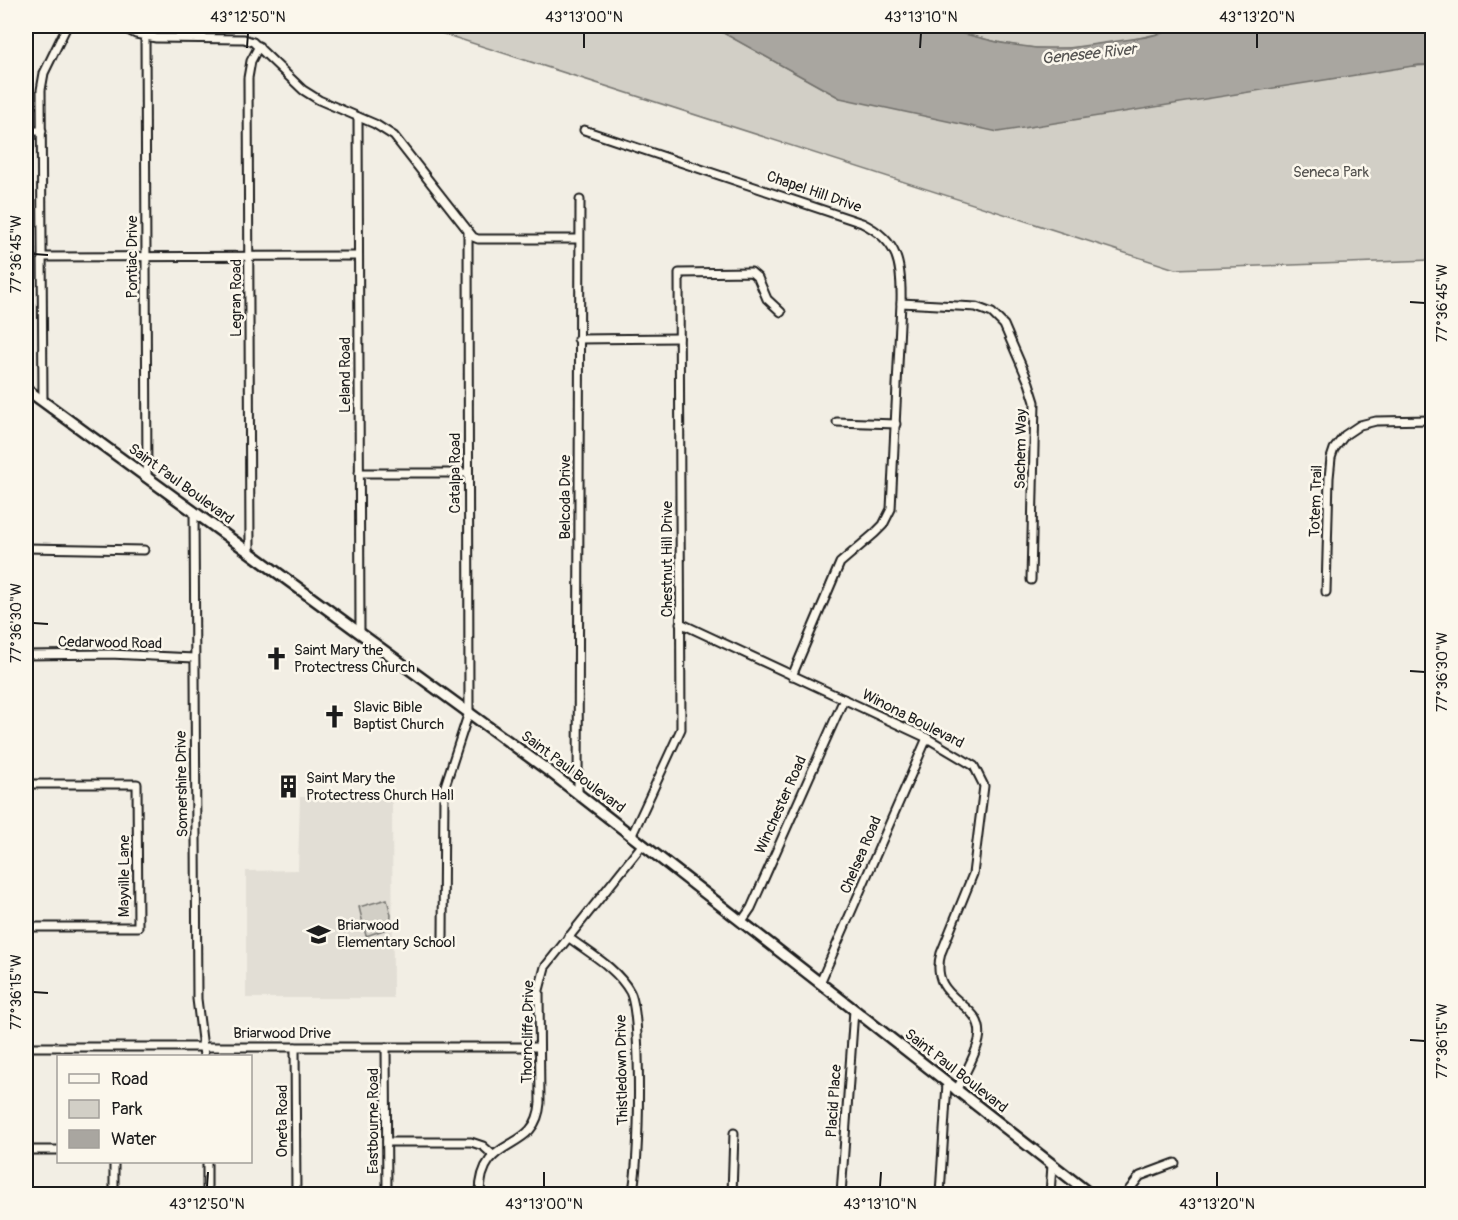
<svg xmlns="http://www.w3.org/2000/svg" width="1458" height="1220" font-family="Pangolin,sans-serif">
	<style>
		.built { fill: #e2ded5 }
		.green { fill: #d2cfc6; stroke: #777671; stroke-width: 1.5 }
		.water { fill: #a9a6a0; stroke: #716f6b; stroke-width: 1.5 }
		.lines { fill: none; stroke-linecap: round; stroke-linejoin: round }
		.minor-casing { stroke: #1c1c1c; stroke-width: 11 }
		.secondary-casing { stroke: #1c1c1c; stroke-width: 14 }
		.minor { stroke: #fbf7ec; stroke-width: 7 }
		.secondary { stroke: #fbf7ec; stroke-width: 9 }
		.ticks { fill: none; stroke: #1c1c1c; stroke-width: 2 }
		.labels { text-anchor: middle; dominant-baseline: central; stroke-width: 5; stroke-linejoin: round; paint-order: stroke }
		.park-label { font-size: 15px; fill: #53524f; stroke: #fbf7ec }
		.street-label { font-size: 15px; fill: #1c1c1c; stroke: #fbf7ec }
		.poi-label { font-size: 15px; fill: #1c1c1c; stroke: #fbf7ec; text-anchor: start }
		.water-label { font-size: 16px; font-style: italic; fill: #545351; stroke: #fbf7ec }
		.neatline { fill: none; stroke: #1c1c1c; stroke-width: 2 }
		.ticks-label { font-size: 15px; text-anchor: middle; fill: #1c1c1c }
	</style>
	<rect width="100%" height="100%" fill="#f2eee4"/>
	<filter id="ink" filterUnits="userSpaceOnUse"><feTurbulence type="fractalNoise" baseFrequency=".0167" numOctaves="2"/><feDisplacementMap in="SourceGraphic" scale="12" xChannelSelector="R" yChannelSelector="G"/><feConvolveMatrix kernelMatrix="1 2 1 2 8 2 1 2 1" color-interpolation-filters="sRGB"/></filter>
	<g filter="url(#ink)">
		<polygon class="built" points="300,797 392,799 393,998 246,998 246,871 298,870"/>
		<g class="green">
			<polygon points="419,26 711,26 840,98 1432,65 1432,260 1175,269"/>
			<path d="M932,26H1190C1142,38 1085,52 1035,48C1000,45 966,34 932,26Z"/>
			<polygon points="387,899 391,915 390,928 366,936 359,907"/>
		</g>
		<polygon class="water" points="711,26 932,26 1001,43 1036,48 1069,48 1146,37 1190,26 1432,26 1432,65 1419,65 998,132 840,98"/>
		<g class="lines">
			<defs>
				<g id="minor">
					<polyline points="120,26 136,34 156,38 244,39 253,42 303,90 319,100 375,124 394,136 473,237 478,239 579,239"/>
					<polyline points="145,37 147,478"/>
					<polyline points="358,117 360,633"/>
					<path d="M584,130L862,223C899,241 902,265 901,303L891,509L883,525L875,533L840,563L792,676"/>
					<polyline points="26,131 42,131"/>
					<polyline points="43,257 358,256"/>
					<polyline points="901,303 976,307 992,313 1004,325 1029,383 1035,402 1031,580"/>
					<polyline points="578,339 679,338"/>
					<polyline points="43,402 41,90 44,73 67,26"/>
					<polyline points="837,422 896,424"/>
					<polyline points="359,473 468,473"/>
					<polyline points="194,511 197,999 204,1056"/>
					<polyline points="26,548 144,550"/>
					<polyline points="250,553 248,78 251,61 259,46"/>
					<polyline points="1326,592 1329,478 1331,458 1334,449 1345,435 1360,425 1376,421 1432,420"/>
					<path d="M680,623L927,738L974,766L984,786L973,874L941,953C927,1004 987,1000 979,1040C975,1057 964,1075 956,1091"/>
					<polyline points="26,655 110,654 194,658"/>
					<polyline points="26,784 137,784 138,927 26,927"/>
					<polyline points="578,794 580,200"/>
					<polyline points="632,835 681,729 679,273 751,272 758,278 767,299 781,312"/>
					<polyline points="742,921 751,908 844,699"/>
					<polyline points="443,937 444,789 469,712 468,233"/>
					<path d="M568,937C589,953 617,968 630,992C642,1015 640,1168 632,1194"/>
					<polyline points="820,983 927,738"/>
					<polyline points="26,1047 539,1047"/>
					<polyline points="295,1047 296,1194"/>
					<polyline points="386,1047 387,1194"/>
					<polyline points="387,1142 471,1142 483,1146 493,1155"/>
					<polyline points="26,1150 58,1150"/>
					<polyline points="207,1162 207,1194"/>
					<polyline points="114,1194 114,1162"/>
					<path d="M480,1194C480,1132 536,1156 540,1103L539,990L545,967L643,844"/>
					<polyline points="732,1194 734,1133"/>
					<polyline points="841,1194 854,1010"/>
					<polyline points="940,1194 947,1083"/>
					<polyline points="1050,1194 1052,1165"/>
					<polyline points="1126,1194 1140,1176 1175,1163"/>
				</g>
				<polyline id="secondary" points="26,389 550,772 1090,1194"/>
			</defs>
			<use href="#minor" class="minor-casing"/>
			<use href="#secondary" class="secondary-casing"/>
			<use href="#minor" class="minor"/>
			<use href="#secondary" class="secondary"/>
		</g>
	</g>
	<path class="ticks" d="M247,48L248,33M584,48V33M920,48L921,33M1257,48V33M33,254L48,255M1410,302L1425,303M33,623L48,624M1410,671L1425,672M33,992L48,993M1410,1040L1425,1041M207,1187L208,1172M544,1187V1172M880,1187L881,1172M1217,1187V1172"/>
	<defs>
		<symbol id="church-bare" viewBox="-9 -9 18 18"><path d="M-1.2-6h2.4v3.5h3.3v2.4h-3.3V6h-2.4V-.1h-3.3v-2.4h3.3Z" fill="#1c1c1c" stroke="#fbf7ec" stroke-width="2.5" paint-order="stroke"/></symbol>
		<symbol id="building-bare" viewBox="-9 -9 18 18"><path d="M-4-6H4V6H1V3H-1V6H-4ZM-2.5-4.3h1.7v1.8h-1.7ZM.8-4.3h1.7v1.8H.8ZM-2.5-1h1.7V.8h-1.7ZM.8-1h1.7V.8H.8Z" fill="#1c1c1c" stroke="#fbf7ec" stroke-width="2.5" paint-order="stroke"/></symbol>
		<symbol id="school-bare" viewBox="-9 -9 18 18"><path d="M0-5L7-2L0 1L-7-2ZM-4 1L0 2.5L4 1V4Q0 6-4 4Z" fill="#1c1c1c" stroke="#fbf7ec" stroke-width="2.5" paint-order="stroke"/></symbol>
	</defs>
	<g fill-rule="evenodd">
		<use href="#church-bare" x="260" y="642" width="33" height="33"/>
		<use href="#church-bare" x="318" y="700" width="33" height="33"/>
		<use href="#building-bare" x="272" y="770" width="33" height="33"/>
		<use href="#school-bare" x="302" y="918" width="33" height="33"/>
	</g>
	<g class="labels">
		<g class="park-label">
			<text x="1331" y="172">Seneca Park</text>
		</g>
		<g class="street-label">
			<text transform="translate(814 192) rotate(19)">Chapel Hill Drive</text>
			<text transform="translate(132 257) rotate(-90)">Pontiac Drive</text>
			<text transform="translate(236 298) rotate(-90)">Legran Road</text>
			<text transform="translate(345 375) rotate(-90)">Leland Road</text>
			<text transform="translate(1021 449) rotate(-89)">Sachem Way</text>
			<text transform="translate(455 473) rotate(-90)">Catalpa Road</text>
			<text transform="translate(181 484) rotate(36)">Saint Paul Boulevard</text>
			<text transform="translate(565 497) rotate(-90)">Belcoda Drive</text>
			<text transform="translate(1316 501) rotate(-88)">Totem Trail</text>
			<text transform="translate(667 559) rotate(-90)">Chestnut Hill Drive</text>
			<text transform="translate(110 643) rotate(1)">Cedarwood Road</text>
			<text transform="translate(913 719) rotate(27)">Winona Boulevard</text>
			<text transform="translate(573 772) rotate(37)">Saint Paul Boulevard</text>
			<text transform="translate(182 784) rotate(-91)">Somershire Drive</text>
			<text transform="translate(781 805) rotate(-66)">Winchester Road</text>
			<text transform="translate(861 855) rotate(-67)">Chelsea Road</text>
			<text transform="translate(124 876) rotate(-90)">Mayville Lane</text>
			<text transform="translate(528 1032) rotate(-89)">Thorncliffe Drive</text>
			<text x="282" y="1033">Briarwood Drive</text>
			<text transform="translate(622 1070) rotate(-91)">Thistledown Drive</text>
			<text transform="translate(956 1071) rotate(38)">Saint Paul Boulevard</text>
			<text transform="translate(834 1101) rotate(-86)">Placid Place</text>
			<text transform="translate(282 1121) rotate(-90)">Oneta Road</text>
			<text transform="translate(373 1121) rotate(-90)">Eastbourne Road</text>
		</g>
		<g class="poi-label">
			<text x="294" y="650">Saint Mary the<tspan x="294" dy="17">Protectress Church</tspan></text>
			<text x="353" y="707">Slavic Bible<tspan x="353" dy="17">Baptist Church</tspan></text>
			<text x="306" y="778">Saint Mary the<tspan x="306" dy="17">Protectress Church Hall</tspan></text>
			<text x="337" y="925">Briarwood<tspan x="337" dy="17">Elementary School</tspan></text>
		</g>
		<g class="water-label">
			<text transform="translate(1089 54) rotate(-6)">Genesee River</text>
		</g>
	</g>
	<rect width="1458" height="1220" fill="none" stroke="#fbf7ec" stroke-width="66"/>
	<rect x="57" y="1055" width="195" height="108" fill="#fbf7ec" stroke="#a29f99" stroke-width="1.5"/>
	<rect x="69" y="1074" width="30" height="9" fill="#fbf7ec" stroke="#a29f99" stroke-width="1.5"/>
	<text x="111" y="1085" font-size="18" fill="#1c1c1c">Road</text>
	<rect x="69" y="1100" width="30" height="18" fill="#d2cfc6" stroke="#a29f99" stroke-width="1.5"/>
	<text x="111" y="1115" font-size="18" fill="#1c1c1c">Park</text>
	<rect x="69" y="1130" width="30" height="18" fill="#a9a6a0" stroke="#a29f99" stroke-width="1.5"/>
	<text x="111" y="1145" font-size="18" fill="#1c1c1c">Water</text>
	<rect x="33" y="33" width="1392" height="1154" class="neatline"/>
	<g class="ticks-label">
		<text x="248" y="22">43°12'50"N</text>
		<text x="584" y="22">43°13'00"N</text>
		<text x="921" y="22">43°13'10"N</text>
		<text x="1257" y="22">43°13'20"N</text>
		<text transform="translate(16 254) rotate(-90)" y="5">77°36'45"W</text>
		<text transform="translate(1442 303) rotate(-90)" y="5">77°36'45"W</text>
		<text transform="translate(16 623) rotate(-90)" y="5">77°36'30"W</text>
		<text transform="translate(1442 672) rotate(-90)" y="5">77°36'30"W</text>
		<text transform="translate(16 992) rotate(-90)" y="5">77°36'15"W</text>
		<text transform="translate(1442 1041) rotate(-90)" y="5">77°36'15"W</text>
		<text x="207" y="1209">43°12'50"N</text>
		<text x="544" y="1209">43°13'00"N</text>
		<text x="880" y="1209">43°13'10"N</text>
		<text x="1217" y="1209">43°13'20"N</text>
	</g>
</svg>
